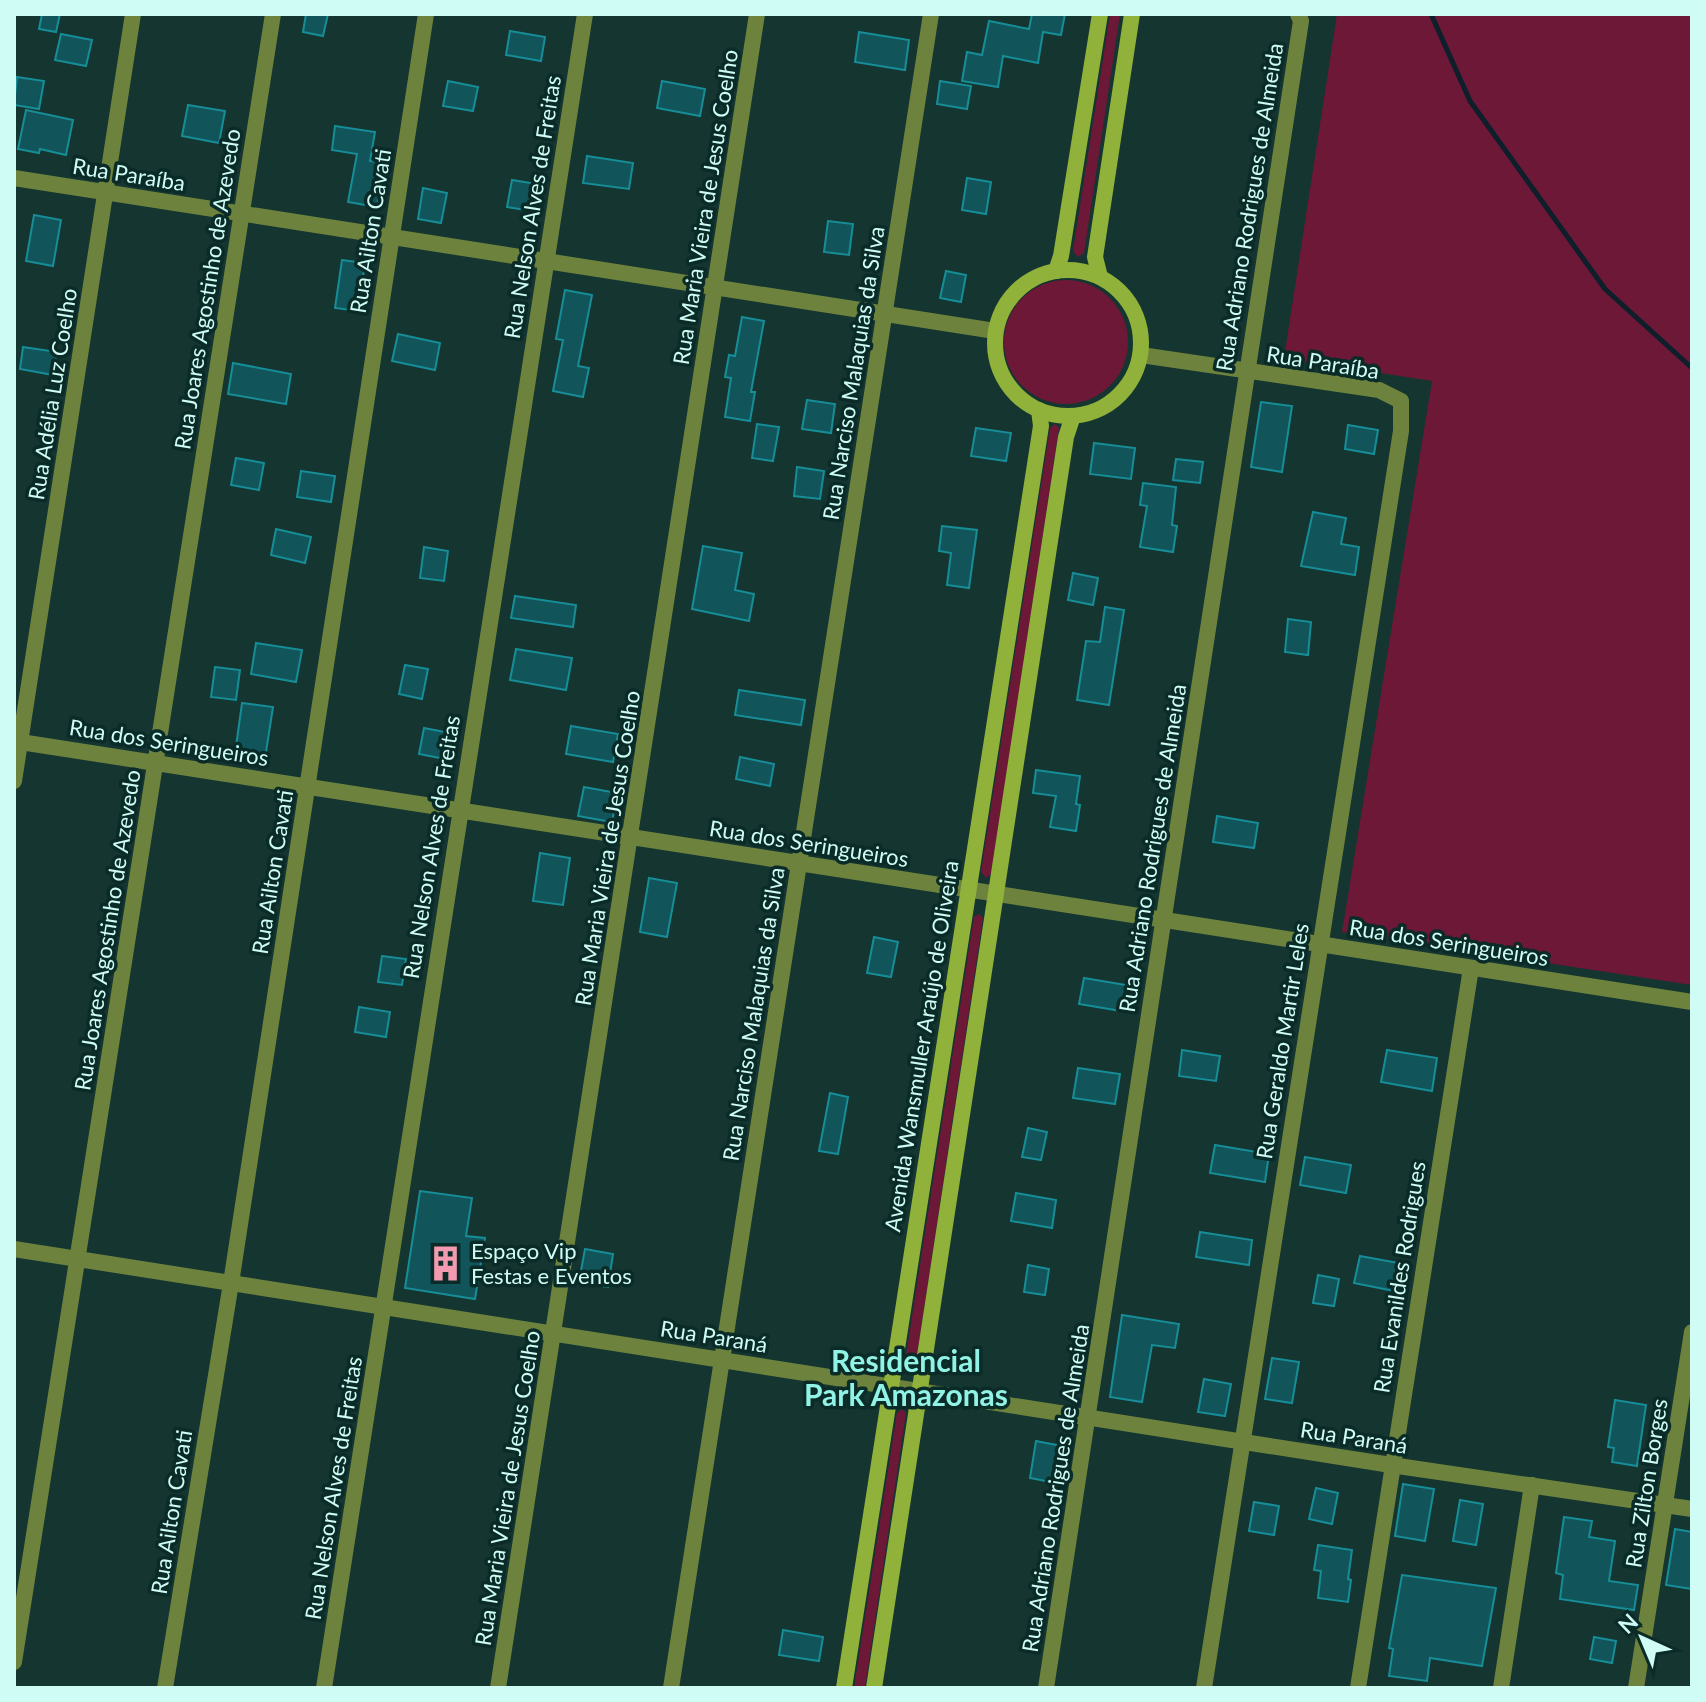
<svg xmlns="http://www.w3.org/2000/svg" width="1706" height="1702" font-family="Lato,sans-serif">
	<style>
		.green { fill: #6c1836 }
		.lines { fill: none; stroke-linecap: round; stroke-linejoin: round }
		.stream { stroke: #0e1e2a; stroke-width: 5 }
		.building { fill: #11555a; stroke: #168d97; stroke-width: 2 }
		.street { stroke: #6d833d; stroke-width: 16 }
		.secondary { stroke: #90b13a; stroke-width: 16 }
		.labels { text-anchor: middle; dominant-baseline: central; stroke-width: 7; stroke-linejoin: round; paint-order: stroke }
		.street-label { font-size: 22px; fill: #cffdf5; stroke: #0a2b27 }
		.poi-label { font-size: 22px; fill: #cffdf5; stroke: #0a2b27; text-anchor: start }
		.district-label { font-size: 30px; font-weight: bold; fill: #90f3e5; stroke: #0a2b27 }
	</style>
	<rect width="100%" height="100%" fill="#153531"/>
	<g class="green">
		<polygon points="1110,14 1120,14 1084,253 1078,257 1073,251"/>
		<polygon points="1337,14 1692,14 1692,985 1342,932 1432,381 1284,358"/>
		<circle cx="1066" cy="342" r="62"/>
		<polygon points="1055,424 1059,428 992,873 986,878 981,872 1050,428"/>
		<polygon points="979,914 983,918 916,1362 910,1367 905,1362 974,917"/>
		<polygon points="902,1409 906,1413 865,1688 854,1688 897,1413"/>
	</g>
	<g class="lines">
		<polyline class="stream" points="1431,14 1470,101 1605,289 1692,368"/>
	</g>
	<g class="building">
		<polygon points="42,14 60,14 56,32 39,29"/>
		<polygon points="306,14 328,14 323,36 303,32"/>
		<polygon points="1032,14 1065,14 1061,35 1043,32 1038,63 1003,56 998,87 962,81 967,52 982,55 989,21 1029,29"/>
		<polygon points="510,31 545,37 541,61 506,55"/>
		<polygon points="859,32 909,40 905,70 855,62"/>
		<polygon points="61,34 92,40 86,66 55,60"/>
		<polygon points="17,77 44,81 39,109 14,105"/>
		<polygon points="448,81 478,87 473,111 443,106"/>
		<polygon points="662,81 705,89 700,116 657,108"/>
		<polygon points="940,81 971,86 967,109 937,104"/>
		<polygon points="188,105 225,111 219,143 182,136"/>
		<polygon points="26,110 73,120 66,155 40,149 39,153 18,149"/>
		<polygon points="335,126 375,132 370,161 385,163 377,207 348,202 357,154 332,150"/>
		<polygon points="587,156 633,163 629,189 583,183"/>
		<polygon points="967,178 991,182 986,214 962,210"/>
		<polygon points="512,180 537,184 533,211 507,207"/>
		<polygon points="423,188 447,193 441,223 418,219"/>
		<polygon points="34,215 61,220 53,266 26,261"/>
		<polygon points="828,221 853,224 849,255 824,252"/>
		<polygon points="342,260 365,263 358,311 335,308"/>
		<polygon points="946,271 966,275 961,302 940,298"/>
		<polygon points="565,290 592,295 578,366 589,368 583,397 553,391 563,340 556,339"/>
		<polygon points="742,317 764,321 751,392 755,392 750,421 725,417 731,378 725,377 729,355 735,356"/>
		<polygon points="398,334 440,343 435,370 392,361"/>
		<polygon points="23,347 57,352 53,375 20,369"/>
		<polygon points="233,363 291,374 286,404 228,394"/>
		<polygon points="807,400 835,404 831,433 802,429"/>
		<polygon points="1261,402 1292,406 1282,472 1251,467"/>
		<polygon points="757,424 779,427 773,461 752,458"/>
		<polygon points="1348,425 1378,430 1374,454 1345,449"/>
		<polygon points="976,428 1011,433 1006,461 971,456"/>
		<polygon points="1094,443 1135,448 1131,479 1090,474"/>
		<polygon points="236,458 264,463 259,490 231,485"/>
		<polygon points="1176,459 1203,462 1200,483 1173,480"/>
		<polygon points="797,467 824,471 820,499 794,496"/>
		<polygon points="301,471 335,476 331,502 297,497"/>
		<polygon points="1143,483 1176,487 1172,525 1177,526 1173,552 1140,547 1147,506 1140,505"/>
		<polygon points="1313,512 1346,518 1341,544 1359,547 1355,575 1301,566"/>
		<polygon points="942,526 977,530 969,588 947,585 951,553 939,551"/>
		<polygon points="276,529 311,537 305,563 271,555"/>
		<polygon points="703,546 742,553 735,590 754,594 749,621 692,609"/>
		<polygon points="424,547 448,551 444,581 420,578"/>
		<polygon points="1073,573 1098,578 1093,605 1068,600"/>
		<polygon points="515,596 576,605 573,627 511,618"/>
		<polygon points="1105,607 1124,610 1109,705 1077,700 1086,641 1100,642"/>
		<polygon points="1288,619 1311,622 1308,655 1285,652"/>
		<polygon points="256,643 302,650 296,682 251,674"/>
		<polygon points="516,649 572,658 566,690 510,680"/>
		<polygon points="405,665 428,669 422,699 399,694"/>
		<polygon points="215,667 240,670 236,700 211,697"/>
		<polygon points="739,690 805,700 801,725 735,715"/>
		<polygon points="242,703 273,707 264,765 234,761"/>
		<polygon points="571,726 618,734 613,762 566,754"/>
		<polygon points="424,728 450,733 445,759 419,754"/>
		<polygon points="740,757 774,764 770,786 736,779"/>
		<polygon points="1036,770 1080,776 1076,804 1080,805 1076,831 1050,827 1056,796 1033,793"/>
		<polygon points="584,787 617,793 612,822 578,816"/>
		<polygon points="1217,816 1258,823 1254,848 1213,842"/>
		<polygon points="540,853 570,858 563,905 533,901"/>
		<polygon points="649,878 677,883 667,937 640,932"/>
		<polygon points="874,937 898,942 891,977 867,973"/>
		<polygon points="382,956 406,959 402,985 378,982"/>
		<polygon points="1084,978 1132,986 1127,1012 1079,1004"/>
		<polygon points="359,1007 390,1012 386,1037 355,1032"/>
		<polygon points="1182,1050 1220,1056 1216,1081 1179,1076"/>
		<polygon points="1387,1050 1437,1058 1432,1091 1381,1082"/>
		<polygon points="1078,1068 1120,1074 1115,1104 1073,1098"/>
		<polygon points="830,1093 848,1097 838,1154 819,1151"/>
		<polygon points="1028,1128 1047,1132 1041,1160 1022,1157"/>
		<polygon points="1215,1145 1269,1154 1265,1182 1210,1173"/>
		<polygon points="1305,1157 1351,1165 1346,1193 1300,1185"/>
		<polygon points="420,1191 472,1198 466,1236 485,1238 475,1299 405,1288"/>
		<polygon points="1016,1193 1056,1200 1052,1228 1011,1221"/>
		<polygon points="1200,1232 1252,1240 1249,1265 1196,1257"/>
		<polygon points="585,1249 613,1254 608,1287 579,1282"/>
		<polygon points="1360,1256 1404,1264 1399,1292 1354,1283"/>
		<polygon points="1028,1265 1049,1269 1045,1295 1024,1292"/>
		<polygon points="1318,1275 1339,1279 1334,1306 1313,1303"/>
		<polygon points="1122,1315 1179,1324 1175,1348 1152,1345 1142,1402 1110,1397"/>
		<polygon points="1272,1358 1299,1362 1292,1403 1265,1399"/>
		<polygon points="1204,1379 1231,1384 1225,1416 1198,1412"/>
		<polygon points="1615,1400 1646,1405 1637,1466 1612,1462 1614,1448 1608,1447"/>
		<polygon points="1036,1441 1062,1446 1056,1483 1030,1478"/>
		<polygon points="1403,1484 1434,1489 1425,1541 1395,1536"/>
		<polygon points="1316,1488 1338,1493 1332,1524 1309,1519"/>
		<polygon points="1460,1500 1483,1504 1476,1545 1453,1541"/>
		<polygon points="1254,1502 1279,1506 1274,1535 1249,1531"/>
		<polygon points="1564,1517 1592,1521 1589,1537 1615,1541 1609,1581 1638,1585 1634,1610 1560,1599 1563,1575 1556,1573"/>
		<polygon points="1675,1529 1692,1532 1692,1589 1666,1585"/>
		<polygon points="1318,1545 1352,1550 1348,1579 1351,1580 1348,1602 1318,1598 1321,1571 1314,1570"/>
		<polygon points="1402,1575 1496,1588 1482,1666 1430,1658 1427,1681 1389,1676 1393,1649 1389,1648"/>
		<polygon points="783,1630 823,1637 819,1661 779,1655"/>
		<polygon points="1594,1637 1616,1641 1612,1663 1590,1659"/>
	</g>
	<g class="lines">
		<g class="street">
			<polyline points="14,178 995,331"/>
			<polyline points="1141,355 1379,390 1401,401 1401,431 1204,1688"/>
			<polyline points="14,741 1692,1002"/>
			<polyline points="14,781 133,14"/>
			<polyline points="14,1249 1391,1465 1692,1509"/>
			<polyline points="14,1662 273,14"/>
			<polyline points="165,1688 231,1283 426,14"/>
			<polyline points="324,1688 585,14"/>
			<polyline points="498,1688 757,14"/>
			<polyline points="671,1688 931,14"/>
			<polyline points="1046,1688 1301,21 1298,14"/>
			<polyline points="1358,1688 1471,968"/>
			<polyline points="1501,1688 1532,1485"/>
			<polyline points="1636,1688 1692,1332"/>
		</g>
		<g class="secondary">
			<circle cx="1068" cy="343" r="73"/>
			<polyline points="1056,271 1061,256 1100,14"/>
			<polyline points="1100,277 1095,257 1132,14"/>
			<polyline points="844,1688 1041,426 1039,410"/>
			<polyline points="874,1688 1066,437 1073,416"/>
		</g>
	</g>
	<defs>
		<symbol id="building-bare" viewBox="-9 -9 18 18"><path d="M-4-6H4V6H1V3H-1V6H-4ZM-2.5-4.3h1.7v1.8h-1.7ZM.8-4.3h1.7v1.8H.8ZM-2.5-1h1.7V.8h-1.7ZM.8-1h1.7V.8H.8Z" fill="#f29ab0" stroke="#0a2b27" stroke-width="2.5" paint-order="stroke"/></symbol>
	</defs>
	<g fill-rule="evenodd">
		<use href="#building-bare" x="420" y="1238" width="51" height="51"/>
	</g>
	<g class="labels">
		<g class="street-label">
			<text transform="translate(129 174) rotate(9)">Rua Paraíba</text>
			<text transform="translate(532 207) rotate(-81)">Rua Nelson Alves de Freitas</text>
			<text transform="translate(705 207) rotate(-81)">Rua Maria Vieira de Jesus Coelho</text>
			<text transform="translate(1249 207) rotate(-81)">Rua Adriano Rodrigues de Almeida</text>
			<text transform="translate(370 231) rotate(-81)">Rua Ailton Cavati</text>
			<text transform="translate(207 289) rotate(-81)">Rua Joares Agostinho de Azevedo</text>
			<text transform="translate(1323 362) rotate(9)">Rua Paraíba</text>
			<text transform="translate(853 373) rotate(-81)">Rua Narciso Malaquias da Silva</text>
			<text transform="translate(52 394) rotate(-81)">Rua Adélia Luz Coelho</text>
			<text transform="translate(169 742) rotate(9)">Rua dos Seringueiros</text>
			<text transform="translate(809 843) rotate(9)">Rua dos Seringueiros</text>
			<text transform="translate(431 847) rotate(-81)">Rua Nelson Alves de Freitas</text>
			<text transform="translate(607 848) rotate(-81)">Rua Maria Vieira de Jesus Coelho</text>
			<text transform="translate(1152 848) rotate(-81)">Rua Adriano Rodrigues de Almeida</text>
			<text transform="translate(272 872) rotate(-81)">Rua Ailton Cavati</text>
			<text transform="translate(107 930) rotate(-81)">Rua Joares Agostinho de Azevedo</text>
			<text transform="translate(1449 942) rotate(9)">Rua dos Seringueiros</text>
			<text transform="translate(753 1014) rotate(-81)">Rua Narciso Malaquias da Silva</text>
			<text transform="translate(1282 1041) rotate(-81)">Rua Geraldo Martir Leles</text>
			<text transform="translate(921 1046) rotate(-81)">Avenida Wansmuller Araújo de Oliveira</text>
			<text transform="translate(1399 1277) rotate(-81)">Rua Evanildes Rodrigues</text>
			<text transform="translate(714 1336) rotate(9)">Rua Paraná</text>
			<text transform="translate(1354 1437) rotate(9)">Rua Paraná</text>
			<text transform="translate(1646 1483) rotate(-81)">Rua Zilton Borges</text>
			<text transform="translate(333 1488) rotate(-81)">Rua Nelson Alves de Freitas</text>
			<text transform="translate(507 1488) rotate(-81)">Rua Maria Vieira de Jesus Coelho</text>
			<text transform="translate(1055 1488) rotate(-81)">Rua Adriano Rodrigues de Almeida</text>
			<text transform="translate(171 1512) rotate(-81)">Rua Ailton Cavati</text>
		</g>
		<g class="poi-label">
			<text x="471" y="1250">Espaço Vip<tspan x="471" dy="25">Festas e Eventos</tspan></text>
		</g>
		<g class="district-label">
			<text x="906" y="1360">Residencial<tspan x="906" dy="34">Park Amazonas</tspan></text>
		</g>
	</g>
	<rect width="1706" height="1702" fill="none" stroke="#cffdf5" stroke-width="32"/>
	<g transform="translate(1642 1638) rotate(316)" stroke="#0a2b27" stroke-width="6" paint-order="stroke">
	<path d="M0-6L14 30L0 20L-14 30Z" fill="#cffdf5"/>
	<text y="-12" font-size="22" font-weight="bold" text-anchor="middle" fill="#cffdf5">N</text>
	</g>
</svg>
